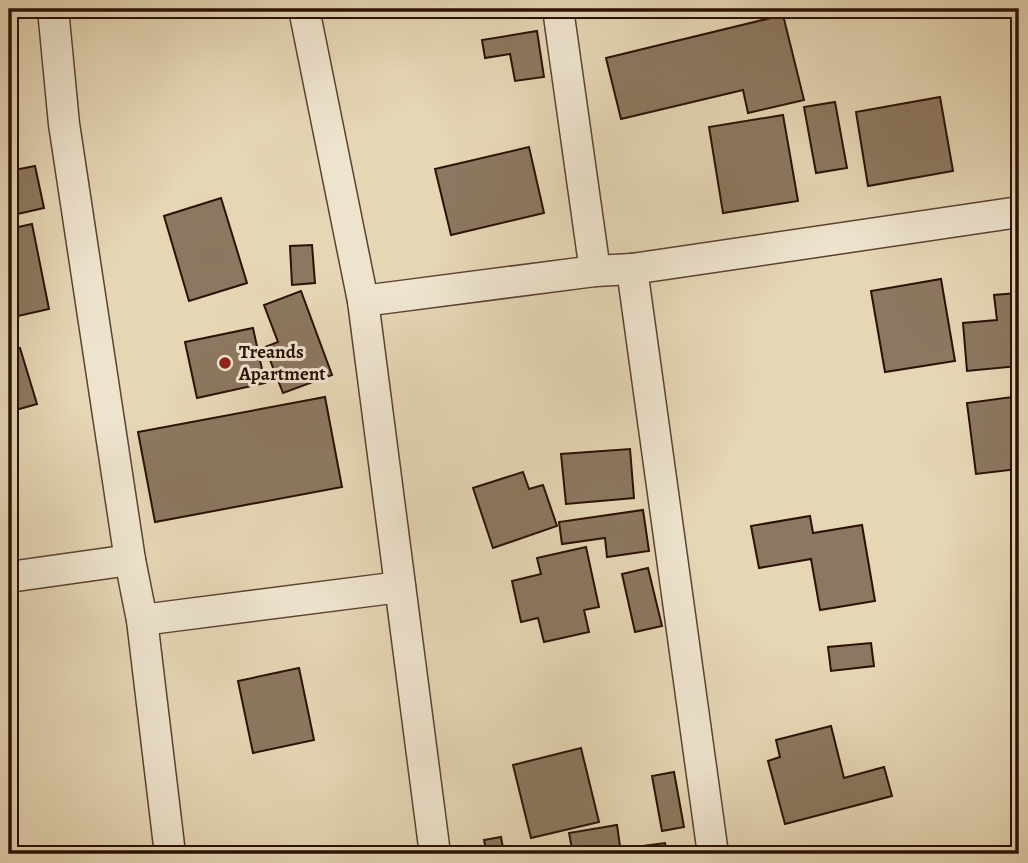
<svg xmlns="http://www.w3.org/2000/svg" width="1028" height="863" font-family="Alegreya,serif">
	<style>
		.building { fill: #8c7760; stroke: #2b1106; stroke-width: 2 }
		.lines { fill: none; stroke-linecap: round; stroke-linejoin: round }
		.minor-casing { stroke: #5a4232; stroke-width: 33 }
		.minor { stroke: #eee4ce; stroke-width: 30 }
		.poi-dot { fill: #8f2418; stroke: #eee4ce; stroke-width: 2.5 }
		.labels { text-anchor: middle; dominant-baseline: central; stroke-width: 6; stroke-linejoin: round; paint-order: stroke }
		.poi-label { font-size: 19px; font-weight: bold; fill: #2b1106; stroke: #eee4ce; text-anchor: start }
	</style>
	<rect width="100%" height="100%" fill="#e5d6b4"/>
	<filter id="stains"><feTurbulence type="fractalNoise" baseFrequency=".00286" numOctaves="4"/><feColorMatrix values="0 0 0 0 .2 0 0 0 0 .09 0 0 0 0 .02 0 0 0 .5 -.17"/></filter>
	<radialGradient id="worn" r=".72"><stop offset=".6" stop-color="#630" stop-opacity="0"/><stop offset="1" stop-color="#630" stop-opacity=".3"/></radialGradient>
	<g class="building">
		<polygon points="783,15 804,100 748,113 743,90 621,119 606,58"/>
		<polygon points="537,31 544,77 515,81 510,54 485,58 482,40"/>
		<polygon points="940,97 953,171 868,186 856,112"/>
		<polygon points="835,102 847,168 816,173 804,107"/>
		<polygon points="783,115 798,201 723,213 709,127"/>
		<polygon points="529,147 544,213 451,235 435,169"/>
		<polygon points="35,166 44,208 9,216 9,171"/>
		<polygon points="221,198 247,283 189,301 164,216"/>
		<polygon points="32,224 49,309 9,318 9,229"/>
		<polygon points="312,245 315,283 292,285 290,246"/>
		<polygon points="941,279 955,361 885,372 871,291"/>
		<polygon points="301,291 332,375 283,393 265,347 278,342 264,305"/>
		<polygon points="1019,293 1019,366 967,371 963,323 997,320 994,295"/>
		<polygon points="253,328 265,383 197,398 185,342"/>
		<polygon points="20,348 37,404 9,412 9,351"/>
		<polygon points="1019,396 1019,469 976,474 967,403"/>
		<polygon points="325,397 342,487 155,522 138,432"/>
		<polygon points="630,449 634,498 566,504 561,454"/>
		<polygon points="523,472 529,489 543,485 557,526 493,548 473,488"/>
		<polygon points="643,510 649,551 607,557 605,538 562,544 559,522"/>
		<polygon points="810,516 813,533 862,525 875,601 820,610 811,559 759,568 751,526"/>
		<polygon points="586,547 599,607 584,610 589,632 544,642 538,618 521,622 512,581 541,574 537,558"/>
		<polygon points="648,568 662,626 635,632 622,574"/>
		<polygon points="871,643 874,666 831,671 828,647"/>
		<polygon points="299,668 314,740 253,753 238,681"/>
		<polygon points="831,726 844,778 884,767 892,796 785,824 768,761 780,757 776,740"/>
		<polygon points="581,748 599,822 531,838 513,765"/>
		<polygon points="674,772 684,827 662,831 652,776"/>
		<polygon points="617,825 620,846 573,854 569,833"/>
		<polygon points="501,837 504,854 487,854 484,840"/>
		<polygon points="665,843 667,854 580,854"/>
	</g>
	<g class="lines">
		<defs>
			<g id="minor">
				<polyline points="53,9 64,124 130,560 142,620 170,854"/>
				<polyline points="304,9 363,301 435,854"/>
				<polyline points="558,9 595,271"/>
				<polyline points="632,269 713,854"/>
				<polyline points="363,301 595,271 632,269 1019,212"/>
				<polyline points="9,577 130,560"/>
				<polyline points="142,620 400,587"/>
			</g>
		</defs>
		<use href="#minor" class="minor-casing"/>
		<use href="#minor" class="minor"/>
	</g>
	<circle class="poi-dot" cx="225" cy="363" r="7"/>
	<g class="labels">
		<g class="poi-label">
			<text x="239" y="352">Treands<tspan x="239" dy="22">Apartment</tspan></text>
		</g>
	</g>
	<rect width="1028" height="863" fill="none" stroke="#e5d6b4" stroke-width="35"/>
	<rect x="10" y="10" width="1007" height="842" fill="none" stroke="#2b1106" stroke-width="3.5"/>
	<rect x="18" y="18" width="993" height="828" fill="none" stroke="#2b1106" stroke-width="2"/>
	<rect width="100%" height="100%" filter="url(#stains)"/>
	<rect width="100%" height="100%" fill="url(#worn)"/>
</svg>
